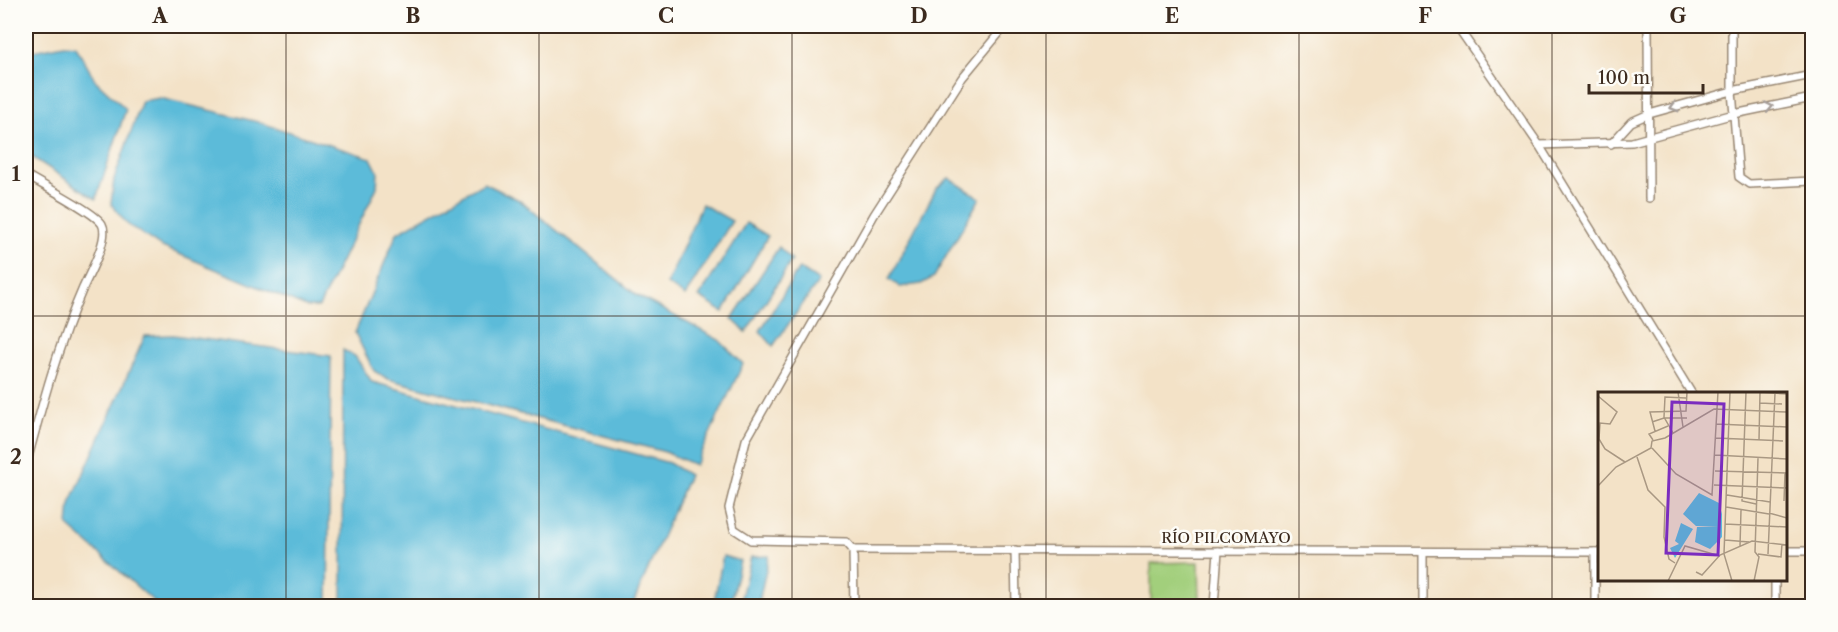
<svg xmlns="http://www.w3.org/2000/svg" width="1838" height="632" font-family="'Libre Caslon Text',serif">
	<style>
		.green { fill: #a2cf7c; stroke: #6e7c4d; stroke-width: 1.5 }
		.water { fill: #5bbbd9; stroke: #4b727c; stroke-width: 1.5 }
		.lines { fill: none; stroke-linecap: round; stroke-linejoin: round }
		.minor-casing { stroke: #978672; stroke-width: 10 }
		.minor { stroke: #fff; stroke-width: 7 }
		.oneway { stroke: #a79f9a }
		.grid { fill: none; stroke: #3b2a1e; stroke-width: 1.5; stroke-opacity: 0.55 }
		.labels { text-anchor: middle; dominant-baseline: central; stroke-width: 5; stroke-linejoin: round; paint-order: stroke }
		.street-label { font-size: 15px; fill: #3b2a1e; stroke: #fdfcf7 }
		.inset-road { fill: none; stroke: #a99883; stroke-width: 1.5 }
		.view { fill: #7b2cbf; fill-opacity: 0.15; stroke: #7b2cbf; stroke-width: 3 }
		.inset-edge { fill: none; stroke: #3b2a1e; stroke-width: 3 }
		.neatline { fill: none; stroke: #3b2a1e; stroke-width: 2 }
		.grid-label { font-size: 20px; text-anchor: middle; font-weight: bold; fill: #3b2a1e }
	</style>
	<rect width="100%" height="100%" fill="#fdfcf7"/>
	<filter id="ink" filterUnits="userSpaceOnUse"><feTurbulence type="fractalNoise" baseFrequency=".0167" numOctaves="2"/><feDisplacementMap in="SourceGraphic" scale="12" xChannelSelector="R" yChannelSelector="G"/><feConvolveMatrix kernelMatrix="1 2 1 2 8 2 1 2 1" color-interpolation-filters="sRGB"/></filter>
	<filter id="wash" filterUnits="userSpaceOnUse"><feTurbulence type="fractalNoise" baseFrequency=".008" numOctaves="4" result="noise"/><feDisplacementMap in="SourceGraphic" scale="24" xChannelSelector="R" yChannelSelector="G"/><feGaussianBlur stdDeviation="1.35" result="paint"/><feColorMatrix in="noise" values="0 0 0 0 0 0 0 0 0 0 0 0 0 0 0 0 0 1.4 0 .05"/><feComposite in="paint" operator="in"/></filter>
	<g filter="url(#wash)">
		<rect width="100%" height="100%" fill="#f3e2c7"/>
		<polygon class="green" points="1199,562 1200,606 1151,606 1151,563"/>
		<g class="water">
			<polygon points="64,45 76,46 95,80 126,109 96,199 26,153 26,52"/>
			<polygon points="160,98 258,122 371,158 378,172 377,187 319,307 306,307 160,246 127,224 111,204 114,179 142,101"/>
			<polygon points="949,178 980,198 934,277 921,284 900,287 889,279 936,189"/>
			<polygon points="484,183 519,200 638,296 719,340 743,364 695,465 665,452 388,379 374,371 355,333 397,233"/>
			<polygon points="702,204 732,221 685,296 667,284"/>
			<polygon points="746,223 768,236 723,312 699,297"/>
			<polygon points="779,247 792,260 746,332 732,319"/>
			<polygon points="799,268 819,281 773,346 760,331"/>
			<polygon points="173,335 331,356 328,606 159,606 68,526 70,504 145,336"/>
			<polygon points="343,350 355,356 372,382 669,463 689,475 632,606 342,606"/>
			<polygon points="723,556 740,561 730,606 713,606"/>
			<polygon points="769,556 758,606 739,606 751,557"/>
		</g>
	</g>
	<g filter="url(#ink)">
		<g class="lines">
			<defs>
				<g id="minor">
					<polyline points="1457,26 1539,145 1692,394"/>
					<polyline points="1648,26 1649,198"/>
					<polyline points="1732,26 1732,91 1739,177 1749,184 1812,181"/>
					<polyline points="1611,144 1631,122 1649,114 1732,91 1812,75"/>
					<polyline points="1539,145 1632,142 1734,114 1812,98"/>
					<path d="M26,175C40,184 95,212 102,224C110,238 89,274 83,288C58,345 42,405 26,465"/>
					<polyline points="853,550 1600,552"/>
					<polyline points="853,550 846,542 751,540 734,529 729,508 746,440 874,215 962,78 1005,26"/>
					<polyline points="853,550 854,606"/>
					<polyline points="1015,550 1016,606"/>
					<polyline points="1786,551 1812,551"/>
					<polyline points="1423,552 1423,606"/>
					<polyline points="1214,606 1218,551"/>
					<polyline points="1595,606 1595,552"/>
					<polyline points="1775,606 1775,580"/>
				</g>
			</defs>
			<use href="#minor" class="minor-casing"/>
			<use href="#minor" class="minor"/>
		</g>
		<defs><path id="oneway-chevron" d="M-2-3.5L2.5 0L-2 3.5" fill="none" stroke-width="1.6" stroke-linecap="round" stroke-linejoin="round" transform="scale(1.5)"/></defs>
		<g class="oneway">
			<use href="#oneway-chevron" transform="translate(1674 107) rotate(164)"/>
			<use href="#oneway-chevron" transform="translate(1769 107) rotate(-11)"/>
		</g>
	</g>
	<path class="grid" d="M286,26V606M539,26V606M792,26V606M1046,26V606M1299,26V606M1552,26V606M26,316H1812"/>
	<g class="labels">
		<g class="street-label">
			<text x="1226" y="537">RÍO PILCOMAYO</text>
		</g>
	</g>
	<g transform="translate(1598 392)">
		<rect width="189" height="189" fill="#f3e2c7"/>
		<path d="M101,101L121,111L124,122V145L112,157L97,150L99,135H120L98,134L85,122ZM83,131L95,137L77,166L72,156L81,152L77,149Z" fill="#5bbbd9"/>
		<path class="inset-road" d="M80,0L85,35M132,0L126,162L134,189M148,0L144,109L158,112M158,0L189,2M0,4L19,20L12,32L2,31L1,47L7,57L27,70M162,11L184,12M54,30L66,26H89M118,32L189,35M57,39L52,20L88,19L89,0M75,41L66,25L67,5L88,6M118,46L185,49M55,48L51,42L70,34M161,48L162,0M54,56L78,82L114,103L120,0M117,63L189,67M39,65L50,98L67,115L66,145L71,167L77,171M117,79L189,81M116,93L189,96M0,94L18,75L53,56L54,49L67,46L116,17L189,20M129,103L172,110M186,109L187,81M128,115L171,122M171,121L189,126M127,132L189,135M127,148L151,150M142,154L143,118M160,162L183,165L184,152M170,162L177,1M98,180L104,183L122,163L154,149L189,153M70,189L87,154L122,164M156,189L161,165L157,160L160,66"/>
		<path class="view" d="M74,10L126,12L120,163L68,161Z"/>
		<rect width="189" height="189" class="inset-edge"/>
	</g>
	<rect width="1838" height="632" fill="none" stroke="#fdfcf7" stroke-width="66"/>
	<path d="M1589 84v9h114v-9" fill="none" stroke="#3b2a1e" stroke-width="3"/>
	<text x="1598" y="84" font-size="18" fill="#3b2a1e" stroke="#fdfcf7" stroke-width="4.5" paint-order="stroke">100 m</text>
	<rect x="33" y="33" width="1772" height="566" class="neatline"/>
	<g class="grid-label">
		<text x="160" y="23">A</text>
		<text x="413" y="23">B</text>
		<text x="666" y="23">C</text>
		<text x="919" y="23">D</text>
		<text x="1172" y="23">E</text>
		<text x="1425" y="23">F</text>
		<text x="1678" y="23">G</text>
		<text x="16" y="181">1</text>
		<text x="16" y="464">2</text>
	</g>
</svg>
